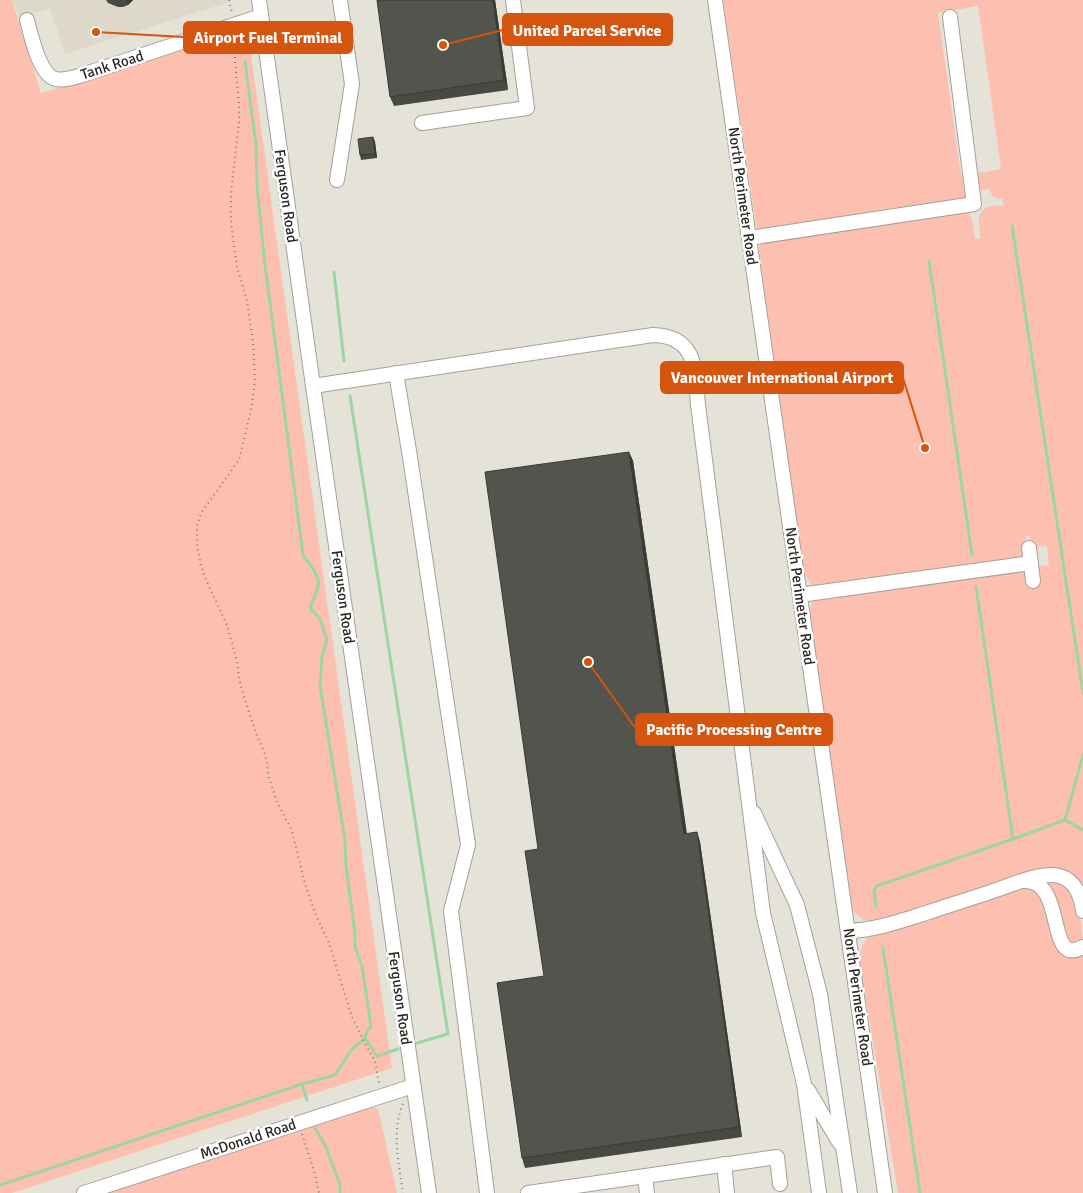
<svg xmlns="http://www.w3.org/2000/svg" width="1083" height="1193" font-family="Signika,sans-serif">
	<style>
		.built { fill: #ddd8c7 }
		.green { fill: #fdc0b0 }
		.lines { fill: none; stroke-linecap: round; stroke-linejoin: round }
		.stream { stroke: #9bd6a4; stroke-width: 3 }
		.minor-casing { stroke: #a4a198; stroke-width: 16 }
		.path { stroke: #7e7c76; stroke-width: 2; stroke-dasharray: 1 4; stroke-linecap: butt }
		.minor { stroke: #fff; stroke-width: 14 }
		.wall { fill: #474942 }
		.shaded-wall { fill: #393c36 }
		.building { fill: #52554d; stroke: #393c36 }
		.labels { text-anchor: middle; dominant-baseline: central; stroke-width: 5; stroke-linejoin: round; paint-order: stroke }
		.street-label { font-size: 15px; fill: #282724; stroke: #fff }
		.leader { fill: none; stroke: #d5540e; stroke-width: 2 }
		.callout-dot { fill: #d5540e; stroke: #fff; stroke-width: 2 }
		.callout { fill: #d5540e; stroke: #d5540e; stroke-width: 2 }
		.callout-label { font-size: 16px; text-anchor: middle; font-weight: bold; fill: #fff }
	</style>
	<rect width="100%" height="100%" fill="#e5e2d8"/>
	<polygon class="built" points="13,0 226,0 226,3 65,54 50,8 19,18"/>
	<g class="green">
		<polygon points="0,0 12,0 41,93 232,35 240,36 249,41 392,1068 12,1193 0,1193"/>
		<path d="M723,0H1083V892L1066,873L885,923C867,922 859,921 850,905L809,610L813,601L817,598L1049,565L1047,546L1031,548L1030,536H1026C1025,545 1027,553 1020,560L821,588L811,585L804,572L759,251V247L761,243L963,211L969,213L973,222L975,239H980C980,229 975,213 986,208C991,205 998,206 1003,205L1002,199L993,197L989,189L975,191L973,174L1001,169L978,6L938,13L961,175H967V198L965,201L763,231L758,229L756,225Z"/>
		<polygon points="1058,881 1071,890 1079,910 1083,939 1082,942 1072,947 1042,882"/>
		<path d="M1023,885L1040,891L1055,939L1083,951V1193H898L859,958C861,949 863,943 869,936Z"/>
		<polygon points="362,1106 378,1109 397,1193 103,1193"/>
	</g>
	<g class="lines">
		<g class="stream">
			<path d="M245,61L256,145L257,184L264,257L303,555C321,580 323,579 310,608L320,619L327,640L322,657L320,686L345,840L346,866L355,933V947L362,966L371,1026L367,1031L365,1038"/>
			<polyline points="1012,226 1083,693"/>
			<polyline points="929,261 972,555"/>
			<polyline points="334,272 344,361"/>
			<polyline points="350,396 448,1034 417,1043"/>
			<polyline points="1065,820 1083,830"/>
			<polyline points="1013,839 1065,820 1083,755"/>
			<polyline points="876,906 874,891 877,886 1013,839 976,587"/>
			<polyline points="883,948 920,1193"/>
			<polyline points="302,1084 307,1100"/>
			<polyline points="315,1128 326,1147 340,1185 340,1193"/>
			<polyline points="0,1185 302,1084 335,1075 352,1049 365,1038 377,1056 398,1049"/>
		</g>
		<defs>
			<g id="minor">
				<polyline points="259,0 313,386 429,1193"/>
				<polyline points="715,0 885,1193"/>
				<path d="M27,20C31,35 39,75 56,79C64,81 72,78 79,76L261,16"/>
				<polyline points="422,123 527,108 513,0"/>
				<polyline points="337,180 352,84 340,0"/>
				<polyline points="749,238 974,204 950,17"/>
				<polyline points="396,373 410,457 468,845 451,911 487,1193"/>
				<path d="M313,386L653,335C698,336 695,372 698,405L763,913L804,1084L819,1193"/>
				<polyline points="1029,548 1033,581"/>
				<polyline points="800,595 1031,563"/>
				<polyline points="754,813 797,905 820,994 850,1193"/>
				<path d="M1024,881C1068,880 1044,968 1083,947"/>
				<path d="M848,931C876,930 901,921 926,913C950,905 973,898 996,890C1011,885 1043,871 1059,876C1076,880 1081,896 1083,911"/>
				<polyline points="808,1090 839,1142"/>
				<polyline points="724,1164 727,1192"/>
				<polyline points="645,1176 647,1193"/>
				<polyline points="84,1193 413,1086"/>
				<polyline points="528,1193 777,1157 780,1184"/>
			</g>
		</defs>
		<use href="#minor" class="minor-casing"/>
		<g class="path">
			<polyline points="229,0 232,13"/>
			<polyline points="235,37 235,61 239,104 239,122 231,193 231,224 237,267 247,300 249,315 253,343 255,381 251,410 239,460 201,513 197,526 197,546 201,566 206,580 227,625 237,661 239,679 245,700 257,736 264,751 267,763 269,778 277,802 292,831 305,884 315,913 329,943 352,1017 367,1047 375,1061 379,1084"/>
			<path d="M403,1104C391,1131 399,1165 403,1193"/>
			<polyline points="302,1134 315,1174 319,1193"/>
		</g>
		<use href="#minor" class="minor"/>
	</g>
	<g class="wall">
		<polygon points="106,0 133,0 128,5 123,7 118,7 108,3"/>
		<polygon points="377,0 495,0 508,90 394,106 390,97"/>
		<polygon points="373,137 375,142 377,158 361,160 360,155"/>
		<polygon points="629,452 633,461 687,834 697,832 700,842 742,1137 525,1168 522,1158 544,976"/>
	</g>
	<g class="shaded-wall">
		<polygon points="126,0 133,0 128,5"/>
		<polygon points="493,0 495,0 508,90 504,80"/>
		<polygon points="373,137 375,142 377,158 375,154"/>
		<polygon points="629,452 633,461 688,844 684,834"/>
		<polygon points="697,832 700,842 742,1137 739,1127"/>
	</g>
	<g class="building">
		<polygon points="377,0 493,0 504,80 390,97"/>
		<polygon points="373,137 375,154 360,155 358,139"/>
		<polygon points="629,452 684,834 697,832 739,1127 522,1158 497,983 544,976 525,851 538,849 485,472"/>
	</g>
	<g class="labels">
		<g class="street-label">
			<text transform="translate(112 65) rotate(-18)">Tank Road</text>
			<text transform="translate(286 196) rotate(82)">Ferguson Road</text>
			<text transform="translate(743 196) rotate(82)">North Perimeter Road</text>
			<text transform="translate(800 596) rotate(82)">North Perimeter Road</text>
			<text transform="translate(343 597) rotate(82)">Ferguson Road</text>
			<text transform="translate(858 997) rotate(82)">North Perimeter Road</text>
			<text transform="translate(400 998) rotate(82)">Ferguson Road</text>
			<text transform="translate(248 1139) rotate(-18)">McDonald Road</text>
		</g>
	</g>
	<path class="leader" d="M443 45L503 30M96 32L184 37M925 448L903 378M588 662L636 729"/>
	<g class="callout-dot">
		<circle cx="443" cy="45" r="5"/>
		<circle cx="96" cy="32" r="5"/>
		<circle cx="925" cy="448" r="5"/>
		<circle cx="588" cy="662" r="5"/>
	</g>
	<g class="callout">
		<rect x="503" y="14" width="169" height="31" rx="5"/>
		<rect x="184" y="22" width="168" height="31" rx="5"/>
		<rect x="661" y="362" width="242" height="31" rx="5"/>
		<rect x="636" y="714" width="196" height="31" rx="5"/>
	</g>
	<g class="callout-label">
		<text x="587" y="36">United Parcel Service</text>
		<text x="268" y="43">Airport Fuel Terminal</text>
		<text x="782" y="383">Vancouver International Airport</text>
		<text x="734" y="735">Pacific Processing Centre</text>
	</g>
</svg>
